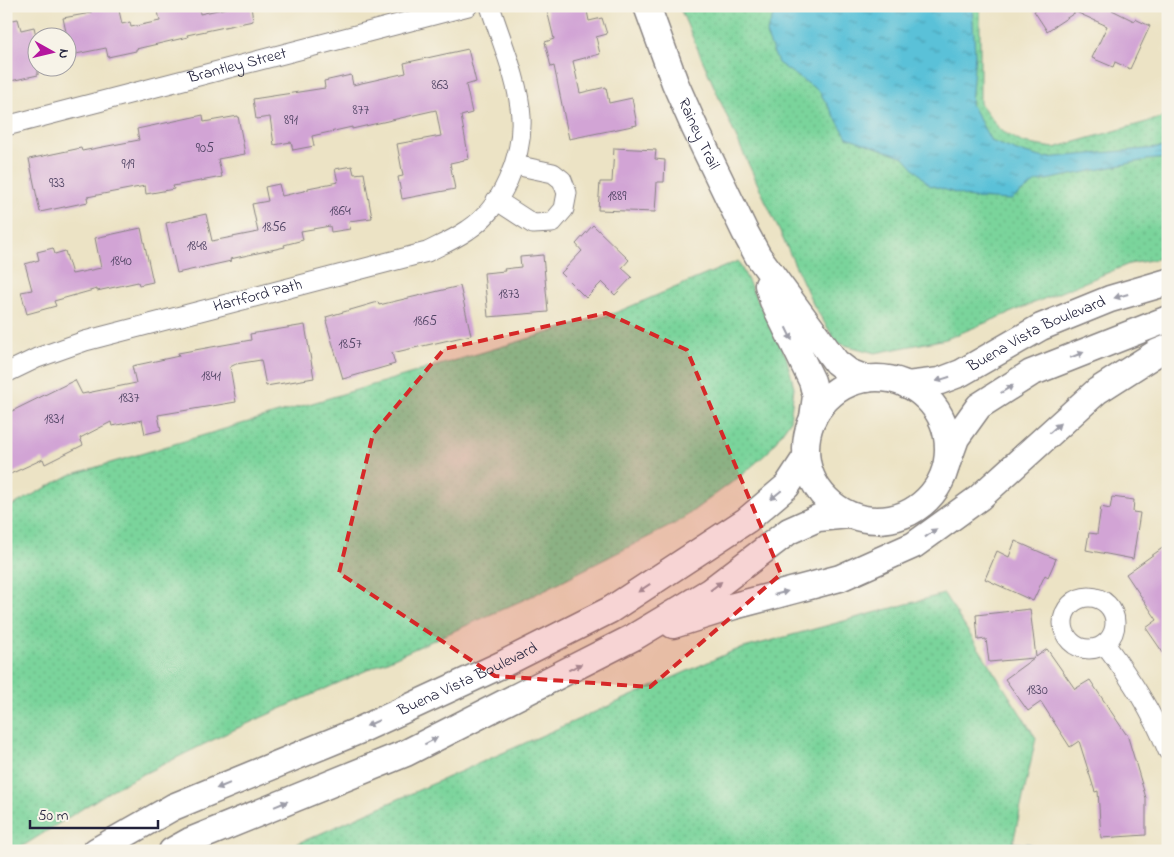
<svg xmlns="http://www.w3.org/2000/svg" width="1174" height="857" font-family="'Indie Flower',sans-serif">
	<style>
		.grass { fill: url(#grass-dots); stroke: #4e7b6b }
		.water { fill: url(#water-ripples); stroke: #3e728a }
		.building { fill: #d2a4d5 }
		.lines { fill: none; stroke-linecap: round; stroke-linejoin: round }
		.street-casing { stroke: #878280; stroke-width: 21 }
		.secondary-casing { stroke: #878280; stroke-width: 29 }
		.street { stroke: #fff; stroke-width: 19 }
		.secondary { stroke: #fff; stroke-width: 26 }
		.oneway { fill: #9c9ca7 }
		.marked { fill: #d62828; fill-opacity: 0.2; stroke: #d62828; stroke-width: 4; stroke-dasharray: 10 6; stroke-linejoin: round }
		.labels { text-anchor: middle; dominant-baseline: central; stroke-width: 5; stroke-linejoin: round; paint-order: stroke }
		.number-label { font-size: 14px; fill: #4e4262 }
		.street-label { font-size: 16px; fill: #22223b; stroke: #f7f3e8 }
	</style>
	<defs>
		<pattern id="grass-dots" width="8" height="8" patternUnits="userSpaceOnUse" patternTransform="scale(1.25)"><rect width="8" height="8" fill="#7ad49b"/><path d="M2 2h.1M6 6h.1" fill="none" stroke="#69b686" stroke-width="1.8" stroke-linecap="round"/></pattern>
		<pattern id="water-ripples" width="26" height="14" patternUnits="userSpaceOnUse" patternTransform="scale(1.25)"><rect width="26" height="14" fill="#5ac1d8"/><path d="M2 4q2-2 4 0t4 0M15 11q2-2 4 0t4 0" fill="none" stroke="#4a9cb0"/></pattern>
	</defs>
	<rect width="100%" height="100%" fill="#f7f3e8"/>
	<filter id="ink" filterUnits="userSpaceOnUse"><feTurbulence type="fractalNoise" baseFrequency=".02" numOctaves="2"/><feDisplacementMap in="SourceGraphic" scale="10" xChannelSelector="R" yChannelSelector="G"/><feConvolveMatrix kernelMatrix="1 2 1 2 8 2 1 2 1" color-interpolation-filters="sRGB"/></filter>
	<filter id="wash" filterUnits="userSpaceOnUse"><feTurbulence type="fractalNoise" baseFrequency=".0096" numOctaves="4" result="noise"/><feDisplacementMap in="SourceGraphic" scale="20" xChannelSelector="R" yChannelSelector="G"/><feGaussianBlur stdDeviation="1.12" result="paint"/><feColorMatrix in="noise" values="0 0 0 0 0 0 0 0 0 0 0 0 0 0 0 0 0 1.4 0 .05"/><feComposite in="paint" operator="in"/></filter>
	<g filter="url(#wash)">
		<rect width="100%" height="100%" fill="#ece3c5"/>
		<g class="grass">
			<polygon points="679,6 980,6 980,103 1000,130 1023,143 1054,148 1168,116 1168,257 1129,264 946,339 875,353 837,343 814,306 736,137"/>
			<polygon points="738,261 786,356 794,387 790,421 768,452 743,474 678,522 534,595 229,732 115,788 15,851 6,851 6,509 70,475 615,313"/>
			<polygon points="944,594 1036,738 1013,843 979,851 281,851 733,651"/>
		</g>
		<g class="water">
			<polygon points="777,6 972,6 975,54 971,104 991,141 1017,151 1045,158 1168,147 1168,158 1146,160 1036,182 1011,200 972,198 929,185 904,157 847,137 819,91 778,63 766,34"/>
			<polygon points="1013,843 1030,844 1039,851 979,851"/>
		</g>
		<g id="blocks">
			<g class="building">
				<polygon points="90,6 118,6 122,24 130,22 131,27 160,21 157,6 199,6 200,14 235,6 251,6 253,21 187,35 188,37 136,49 136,51 108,57 106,48 71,55 63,18 91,13"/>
				<polygon points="546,6 586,6 589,21 602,18 607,34 596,37 600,54 573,61 580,93 606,87 609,103 632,98 637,125 569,139 554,66 551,67 545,42 554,39"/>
				<polygon points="1041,6 1104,6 1134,21 1135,19 1150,26 1130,69 1115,62 1113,67 1092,58 1107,26 1076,12 1047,31 1034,11"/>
				<polygon points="18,19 21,30 34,27 38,44 38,75 6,82 6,21"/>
				<polygon points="468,49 476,82 466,85 472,113 461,116 469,159 450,163 455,189 402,199 398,177 403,176 397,144 441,136 436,110 352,129 352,127 312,136 314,146 293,150 291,142 274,145 270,117 256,119 253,99 325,88 324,81 351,75 353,85 406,73 404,63"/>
				<polygon points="203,115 204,122 238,116 245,154 218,159 222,177 173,186 174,189 146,194 145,186 87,197 88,202 40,212 29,159 81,148 82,151 139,140 137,129"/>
				<polygon points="614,148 656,150 655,159 665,160 664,182 657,182 655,212 598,210 600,182 612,182"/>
				<polygon points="352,166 354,174 364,173 372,218 349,221 350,229 331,232 330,226 301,231 303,240 284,245 285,247 230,259 231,261 177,273 166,223 206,214 212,241 258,232 252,204 268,201 265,187 279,184 282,196 308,190 308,188 338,182 335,169"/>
				<polygon points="593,225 629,260 622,268 632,277 615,295 602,282 586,298 561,273 582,251 576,244"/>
				<polygon points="141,228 153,282 139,285 138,282 97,291 97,289 54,301 56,306 27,314 21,292 32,290 25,264 39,260 37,252 53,248 55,254 65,251 72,274 101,268 95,238"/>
				<polygon points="543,255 548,312 488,317 484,273 505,271 504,269 521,267 520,257"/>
				<polygon points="460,286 471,335 392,353 395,364 343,379 326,321 327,321 326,317 378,302 379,305"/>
				<polygon points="305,325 314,378 266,386 261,360 236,364 230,367 236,402 158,415 161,430 145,434 142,420 112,426 111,422 80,438 83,445 45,464 43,459 6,476 6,414 75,380 82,394 136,383 132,366 179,356 178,353 251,340 250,334"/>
				<polygon points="1112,497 1134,500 1133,512 1140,513 1133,559 1086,550 1089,533 1097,534 1101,507 1110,509"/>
				<polygon points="1015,541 1056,559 1048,577 1045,575 1033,601 985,579 997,551 1009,557"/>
				<polygon points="1168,544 1168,660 1146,628 1157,620 1126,574"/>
				<polygon points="1030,609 1036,657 1047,649 1075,689 1090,680 1126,734 1127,734 1146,798 1146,835 1101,838 1098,791 1095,792 1079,741 1070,747 1041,702 1028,711 1005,679 1034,658 989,662 986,639 978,640 976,615"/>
			</g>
		</g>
	</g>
	<g filter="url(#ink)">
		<use href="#blocks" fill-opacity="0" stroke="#878280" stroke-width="1"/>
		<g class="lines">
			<defs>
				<g id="street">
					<path id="s1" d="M6,126L468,6"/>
					<polyline points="496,200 533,224 552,223 564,209 567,193 562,180 553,173 515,165"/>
					<path id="s2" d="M6,373L37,358L85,341L427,252C441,245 455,239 468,230C502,208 523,157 521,117C519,81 501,41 490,6"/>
					<circle cx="1089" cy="623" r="26"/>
					<path d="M1105,644C1130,678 1152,711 1168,751"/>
				</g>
				<g id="secondary">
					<path id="s3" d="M647,6L675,83L694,126L745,232L758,256L836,362L849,372L867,379"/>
					<polyline points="768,285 773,301 812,381 816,396 813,418"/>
					<circle cx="877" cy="449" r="71"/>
					<path id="s4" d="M907,385L940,381L961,373L1041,327L1110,299L1168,282"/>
					<polyline points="948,460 956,438 979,406 1031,373 1168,319"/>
					<polyline points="673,625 734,606 840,578 914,545 979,498 1097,391 1158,352 1168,348"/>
					<path id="s5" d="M96,851L173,807L358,731L501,665L610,610L747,520L787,486L806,457"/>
					<polyline points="172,851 190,841 406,753 634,637 709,592 789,531 818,518 849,515"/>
				</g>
			</defs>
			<use href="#street" class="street-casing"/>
			<use href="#secondary" class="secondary-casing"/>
			<use href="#street" class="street"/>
			<use href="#secondary" class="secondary"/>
		</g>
		<defs><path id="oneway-solid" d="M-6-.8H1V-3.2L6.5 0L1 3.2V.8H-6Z" transform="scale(1.25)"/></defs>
		<g class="oneway">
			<use href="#oneway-solid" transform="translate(1121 296) rotate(164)"/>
			<use href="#oneway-solid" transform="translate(789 334) rotate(64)"/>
			<use href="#oneway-solid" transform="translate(1077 355) rotate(-22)"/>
			<use href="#oneway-solid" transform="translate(943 379) rotate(163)"/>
			<use href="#oneway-solid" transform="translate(1007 389) rotate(-32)"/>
			<use href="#oneway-solid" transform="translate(1055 428) rotate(-42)"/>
			<use href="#oneway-solid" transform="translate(776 495) rotate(140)"/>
			<use href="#oneway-solid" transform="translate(931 533) rotate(-36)"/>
			<use href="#oneway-solid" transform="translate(716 586) rotate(-38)"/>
			<use href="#oneway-solid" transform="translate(644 588) rotate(146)"/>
			<use href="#oneway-solid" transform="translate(781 593) rotate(-15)"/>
			<use href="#oneway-solid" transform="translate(575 667) rotate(-27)"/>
			<use href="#oneway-solid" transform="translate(373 723) rotate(155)"/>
			<use href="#oneway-solid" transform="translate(431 741) rotate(-27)"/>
			<use href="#oneway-solid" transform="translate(223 786) rotate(158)"/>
			<use href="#oneway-solid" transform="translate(281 804) rotate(-22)"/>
		</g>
	</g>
	<path class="marked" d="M606,313L687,350L781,574L650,687L495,676L339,573L373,434L444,349Z"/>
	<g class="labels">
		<g class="number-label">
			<text x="440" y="85">863</text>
			<text x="361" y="110">877</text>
			<text x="291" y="120">891</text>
			<text x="205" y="148">905</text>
			<text x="128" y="164">919</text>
			<text x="57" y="183">933</text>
			<text x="617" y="196">1889</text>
			<text x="340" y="211">1864</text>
			<text x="274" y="227">1856</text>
			<text x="197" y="246">1848</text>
			<text x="121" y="261">1840</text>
			<text x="509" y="294">1873</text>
			<text x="425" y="321">1865</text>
			<text x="350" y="344">1857</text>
			<text x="211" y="376">1841</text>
			<text x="129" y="398">1837</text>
			<text x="54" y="419">1831</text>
			<text x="1037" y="690">1830</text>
		</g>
		<g class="street-label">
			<text stroke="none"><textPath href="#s1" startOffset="239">Brantley Street</textPath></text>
			<text stroke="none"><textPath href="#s3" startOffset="138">Rainey Trail</textPath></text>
			<text stroke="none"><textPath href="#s2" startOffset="264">Hartford Path</textPath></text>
			<text stroke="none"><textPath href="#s4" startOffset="141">Buena Vista Boulevard</textPath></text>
			<text stroke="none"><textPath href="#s5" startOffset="410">Buena Vista Boulevard</textPath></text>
		</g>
	</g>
	<rect width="1174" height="857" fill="none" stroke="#f7f3e8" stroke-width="25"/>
	<g transform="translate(52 52) rotate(98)"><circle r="24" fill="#f7f3e8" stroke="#a29fa3"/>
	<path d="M0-4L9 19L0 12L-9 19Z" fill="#b5179e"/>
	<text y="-8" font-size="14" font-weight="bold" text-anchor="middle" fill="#22223b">N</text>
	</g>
	<path d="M30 820v8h128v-8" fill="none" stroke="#22223b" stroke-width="2.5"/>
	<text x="38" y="820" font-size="15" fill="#22223b" stroke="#f7f3e8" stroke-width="4" paint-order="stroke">50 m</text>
</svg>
